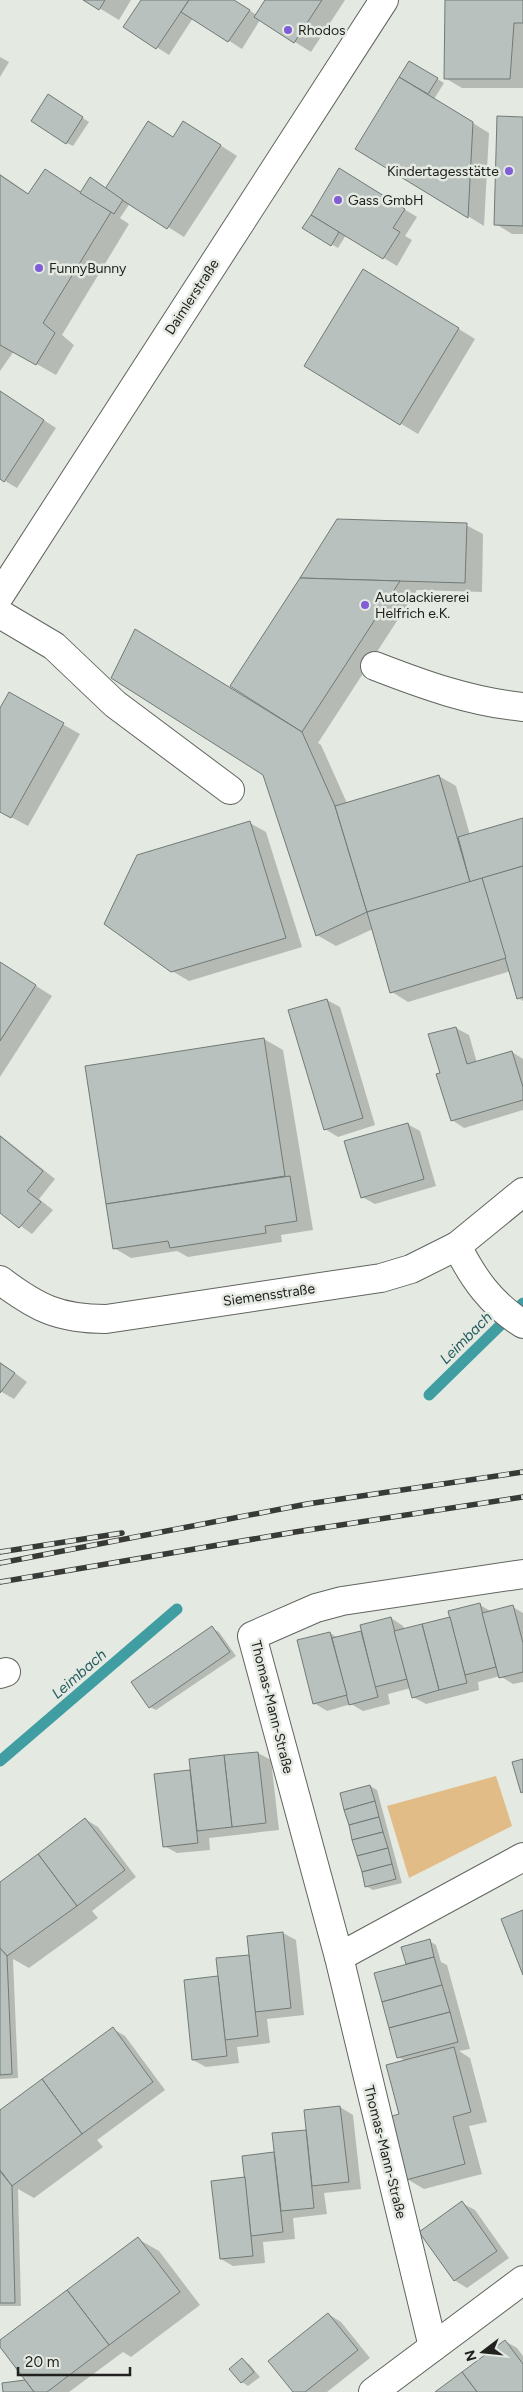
<svg xmlns="http://www.w3.org/2000/svg" width="523" height="2392" font-family="Figtree,sans-serif">
	<style>
		.green { fill: #e2bc86 }
		.shadow { fill: #0003 }
		.lines { fill: none; stroke-linecap: round; stroke-linejoin: round }
		.stream { stroke: #409ea2; stroke-width: 11 }
		.building { fill: #b8c1bd; stroke: #727a77 }
		.minor-casing { stroke: #61655f; stroke-width: 30 }
		.minor { stroke: #fff; stroke-width: 28 }
		.rail-casing { stroke: #383a37; stroke-width: 5.5 }
		.rail { stroke: #e4e9e2; stroke-width: 4; stroke-dasharray: 11; stroke-linecap: butt }
		.poi-dot { fill: #805cd6; stroke: #e4e9e2; stroke-width: 2 }
		.labels { text-anchor: middle; dominant-baseline: central; stroke-width: 5; stroke-linejoin: round; paint-order: stroke }
		.poi-label { font-size: 14px; fill: #212220; stroke: #e4e9e2; text-anchor: start }
		.street-label { font-size: 14px; fill: #212220; stroke: #e4e9e2 }
		.water-label { font-size: 15px; font-style: italic; fill: #275e61; stroke: #e4e9e2 }
	</style>
	<rect width="100%" height="100%" fill="#e4e9e2"/>
	<polygon class="green" points="496,1776 512,1826 409,1878 387,1806"/>
	<g class="shadow">
		<polygon points="86,0 131,0 119,20"/>
		<polygon points="143,0 233,0 257,15 266,0 345,0 311,52 260,20 242,49 193,18 169,55 125,27"/>
		<polygon points="446,0 523,0 523,88 462,88 445,78"/>
		<polygon points="0,57 9,62 0,77"/>
		<polygon points="409,62 444,83 434,99 489,133 484,226 357,148"/>
		<polygon points="55,100 89,122 73,146 67,143"/>
		<polygon points="523,118 523,234 512,234 496,224"/>
		<polygon points="149,122 174,138 200,132 237,156 184,237 130,203 120,218 129,224 62,335 74,345 56,375 14,351 0,371 0,174 29,194 46,170 82,193 106,189"/>
		<polygon points="352,177 417,217 405,236 412,240 397,266 346,235 338,248 304,228"/>
		<polygon points="380,280 475,339 418,434 306,366"/>
		<polygon points="0,392 56,428 17,488 0,478"/>
		<polygon points="466,525 483,534 482,592 417,590 318,743 321,745 347,803 439,776 456,786 470,835 523,819 523,1001 519,998 511,971 408,1002 392,992 373,929 336,946 317,935 276,714 232,686"/>
		<polygon points="9,694 80,734 28,826 0,811 0,711"/>
		<polygon points="250,823 266,832 302,947 189,981 172,971"/>
		<polygon points="0,963 52,996 0,1077"/>
		<polygon points="327,1000 340,1007 375,1125 338,1137 325,1129"/>
		<polygon points="456,1028 469,1035 477,1063 512,1052 523,1059 523,1110 464,1128 452,1120 442,1074"/>
		<polygon points="264,1039 283,1050 313,1230 281,1235 282,1242 188,1257 177,1251 131,1258 114,1248 108,1203"/>
		<polygon points="407,1124 420,1131 436,1186 375,1204 362,1197"/>
		<polygon points="0,1135 55,1179 39,1199 53,1210 32,1234 0,1211"/>
		<polygon points="0,1362 27,1382 14,1399 0,1391"/>
		<polygon points="480,1605 492,1612 513,1607 523,1613 523,1682 513,1684 500,1676 478,1682 479,1690 426,1704 413,1697 411,1688 388,1694 390,1704 363,1711 351,1704 327,1711 314,1703 330,1633 338,1638 363,1631 391,1618 403,1626 405,1630 451,1617"/>
		<polygon points="212,1628 219,1632 236,1656 156,1710 150,1707"/>
		<polygon points="258,1753 271,1760 279,1830 209,1838 210,1850 177,1853 164,1846 156,1775 191,1771"/>
		<polygon points="370,1786 377,1790 402,1883 373,1890 366,1886"/>
		<polygon points="85,1819 98,1827 136,1877 92,1911 98,1918 29,1968 13,1959 18,2078 0,2079 0,1884"/>
		<polygon points="283,1933 296,1940 304,2015 267,2019 270,2043 237,2047 239,2063 206,2067 193,2060 220,1977"/>
		<polygon points="429,1941 436,1945 441,1962 447,1965 470,2049 459,2051 470,2058 487,2122 469,2126 482,2174 424,2189 407,2179 401,2115 406,2061 398,2057 409,1965 407,1964"/>
		<polygon points="113,2029 125,2036 165,2090 97,2140 103,2147 34,2198 18,2189 21,2306 0,2306 0,2173 3,2173 0,2168 0,2112"/>
		<polygon points="340,2107 353,2115 361,2189 324,2193 327,2214 293,2218 295,2239 263,2242 265,2263 233,2266 221,2259 246,2178 244,2157 276,2153 274,2134 307,2131"/>
		<polygon points="462,2203 475,2210 509,2258 467,2288 454,2280"/>
		<polygon points="138,2239 159,2251 200,2305 131,2357 123,2352 69,2392 4,2392 27,2381 0,2345 0,2342"/>
		<polygon points="328,2314 341,2322 370,2358 327,2392 294,2392"/>
		<polygon points="505,2341 517,2348 523,2356 523,2392 437,2392"/>
		<polygon points="242,2360 249,2364 260,2377 248,2386 242,2382"/>
	</g>
	<g class="lines">
		<g class="stream">
			<polyline points="429,1395 523,1303"/>
			<polyline points="0,1761 177,1609"/>
		</g>
	</g>
	<g class="building">
		<polygon points="83,0 105,0 99,10"/>
		<polygon points="141,0 189,0 156,49 123,27"/>
		<polygon points="189,0 234,0 250,10 228,42 181,12"/>
		<polygon points="265,0 322,0 294,43 254,17"/>
		<polygon points="445,0 523,0 523,23 514,23 510,79 444,79"/>
		<polygon points="409,61 438,78 428,94 399,77"/>
		<polygon points="399,77 473,122 468,218 355,149"/>
		<polygon points="48,94 83,117 66,144 31,121"/>
		<polygon points="497,116 523,117 523,226 494,225"/>
		<polygon points="148,121 173,137 183,121 221,145 167,229 105,189"/>
		<polygon points="339,168 405,209 393,228 400,232 383,259 311,215"/>
		<polygon points="45,169 111,212 43,323 55,333 36,365 0,345 0,175 28,194"/>
		<polygon points="90,177 123,200 114,214 80,193"/>
		<polygon points="311,215 339,232 331,246 302,228"/>
		<polygon points="363,269 459,328 400,425 304,366"/>
		<polygon points="0,391 44,420 4,482 0,479"/>
		<polygon points="337,519 467,523 465,583 300,578"/>
		<polygon points="300,578 400,581 302,732 230,686"/>
		<polygon points="135,629 302,732 335,806 367,912 316,936 263,775 111,678"/>
		<polygon points="9,692 64,723 11,818 0,812 0,708"/>
		<polygon points="439,775 470,882 367,912 335,806"/>
		<polygon points="523,818 523,866 470,882 458,837"/>
		<polygon points="250,821 286,938 171,972 104,924 137,855"/>
		<polygon points="523,866 523,997 517,999 482,878"/>
		<polygon points="482,878 506,958 390,993 367,912"/>
		<polygon points="0,962 36,985 0,1041"/>
		<polygon points="327,999 363,1118 324,1130 288,1010"/>
		<polygon points="456,1027 467,1064 512,1051 523,1087 523,1100 451,1121 436,1074 440,1073 428,1034"/>
		<polygon points="264,1038 285,1176 106,1204 85,1066"/>
		<polygon points="408,1123 424,1179 361,1198 344,1141"/>
		<polygon points="0,1136 43,1171 27,1191 41,1202 19,1228 0,1213"/>
		<polygon points="290,1176 297,1221 265,1226 266,1233 170,1248 168,1241 113,1249 106,1204"/>
		<polygon points="0,1363 15,1373 0,1393"/>
		<polygon points="480,1603 496,1667 465,1675 448,1611"/>
		<polygon points="513,1605 523,1643 523,1672 499,1678 482,1613"/>
		<polygon points="391,1617 407,1679 375,1687 360,1625"/>
		<polygon points="450,1617 467,1683 439,1690 422,1624"/>
		<polygon points="422,1624 439,1690 412,1698 394,1631"/>
		<polygon points="212,1626 230,1652 149,1708 131,1682"/>
		<polygon points="361,1631 378,1697 349,1705 332,1638"/>
		<polygon points="330,1632 347,1695 313,1704 297,1640"/>
		<polygon points="258,1752 266,1823 232,1827 224,1755"/>
		<polygon points="224,1755 232,1827 197,1831 189,1759"/>
		<polygon points="523,1759 523,1792 521,1793 512,1762"/>
		<polygon points="190,1770 198,1843 163,1847 154,1774"/>
		<polygon points="370,1785 375,1801 344,1810 340,1793"/>
		<polygon points="375,1801 379,1817 349,1825 344,1810"/>
		<polygon points="379,1817 383,1832 352,1840 349,1825"/>
		<polygon points="85,1818 125,1870 77,1906 38,1854"/>
		<polygon points="383,1832 388,1848 357,1856 352,1840"/>
		<polygon points="388,1848 392,1864 362,1872 357,1856"/>
		<polygon points="38,1854 77,1906 7,1956 0,1948 0,1882"/>
		<polygon points="392,1864 396,1879 365,1887 362,1872"/>
		<polygon points="523,1910 523,1975 501,1919"/>
		<polygon points="283,1932 291,2008 255,2012 247,1936"/>
		<polygon points="430,1939 434,1957 406,1964 401,1947"/>
		<polygon points="0,1948 7,1956 12,2074 0,2075"/>
		<polygon points="249,1955 258,2036 225,2040 216,1958"/>
		<polygon points="434,1957 442,1985 382,2002 374,1973"/>
		<polygon points="218,1976 227,2056 192,2060 184,1980"/>
		<polygon points="442,1985 450,2012 389,2028 382,2002"/>
		<polygon points="450,2012 458,2042 397,2058 389,2028"/>
		<polygon points="113,2027 153,2082 82,2134 42,2079"/>
		<polygon points="454,2047 471,2112 453,2117 465,2164 406,2180 389,2117 399,2114 386,2065"/>
		<polygon points="42,2079 82,2134 12,2186 0,2170 0,2110"/>
		<polygon points="340,2106 349,2182 312,2186 304,2110"/>
		<polygon points="306,2130 314,2208 281,2211 272,2133"/>
		<polygon points="274,2152 283,2232 251,2236 242,2156"/>
		<polygon points="0,2171 12,2186 15,2303 0,2303"/>
		<polygon points="245,2177 253,2256 220,2259 211,2181"/>
		<polygon points="462,2201 497,2251 454,2281 419,2232"/>
		<polygon points="138,2237 180,2292 109,2345 67,2290"/>
		<polygon points="67,2290 109,2345 47,2392 34,2392 0,2347 0,2340"/>
		<polygon points="328,2313 358,2350 305,2392 293,2392 268,2361"/>
		<polygon points="505,2340 523,2364 523,2392 477,2392 462,2372"/>
		<polygon points="242,2358 254,2372 241,2383 229,2369"/>
		<polygon points="462,2372 477,2392 435,2392"/>
		<polygon points="25,2380 34,2392 3,2392 2,2383"/>
	</g>
	<g class="lines">
		<defs>
			<g id="minor">
				<polyline points="0,595 384,0"/>
				<polyline points="0,614 54,646 115,704 230,790"/>
				<path d="M375,666C424,685 471,702 523,707"/>
				<path d="M457,1246C473,1278 491,1304 523,1324"/>
				<path d="M0,1280C37,1308 59,1319 106,1319L381,1278L411,1269L457,1246L523,1192"/>
				<polyline points="0,1674 6,1672"/>
				<polyline points="339,1957 523,1857"/>
				<polyline points="433,2347 339,1957 252,1636 316,1608 342,1601 523,1574"/>
				<polyline points="373,2392 523,2280"/>
			</g>
		</defs>
		<use href="#minor" class="minor-casing"/>
		<use href="#minor" class="minor"/>
		<defs>
			<g id="rail">
				<polyline points="0,1552 122,1533"/>
				<polyline points="0,1563 307,1504 523,1472"/>
				<polyline points="0,1582 295,1532 523,1497"/>
			</g>
		</defs>
		<use href="#rail" class="rail-casing"/>
		<use href="#rail" class="rail"/>
	</g>
	<g class="poi-dot">
		<circle cx="288" cy="30" r="5"/>
		<circle cx="509" cy="171" r="5"/>
		<circle cx="338" cy="200" r="5"/>
		<circle cx="39" cy="268" r="5"/>
		<circle cx="365" cy="605" r="5"/>
	</g>
	<g class="labels">
		<g class="poi-label">
			<text x="298" y="30">Rhodos</text>
			<text x="499" y="171" text-anchor="end">Kindertagesstätte</text>
			<text x="348" y="200">Gass GmbH</text>
			<text x="49" y="268">FunnyBunny</text>
			<text x="375" y="597">Autolackiererei<tspan x="375" dy="16">Helfrich e.K.</tspan></text>
		</g>
		<g class="street-label">
			<text transform="translate(192 297) rotate(-57)">Daimlerstraße</text>
			<text transform="translate(269 1295) rotate(-8)">Siemensstraße</text>
			<text transform="translate(272 1707) rotate(76)">Thomas-Mann-Straße</text>
			<text transform="translate(385 2152) rotate(76)">Thomas-Mann-Straße</text>
		</g>
		<g class="water-label">
			<text transform="translate(466 1338) rotate(-45)">Leimbach</text>
			<text transform="translate(79 1674) rotate(-41)">Leimbach</text>
		</g>
	</g>
	<g transform="translate(483 2352) rotate(254)" stroke="#e4e9e2" stroke-width="4" paint-order="stroke">
	<path d="M0-4L9 19L0 12L-9 19Z" fill="#212220"/>
	<text y="-8" font-size="14" font-weight="bold" text-anchor="middle" fill="#212220">N</text>
	</g>
	<path d="M18 2367v8h112v-8" fill="none" stroke="#212220" stroke-width="2.5"/>
	<text x="25" y="2367" font-size="15" fill="#212220" stroke="#e4e9e2" stroke-width="4" paint-order="stroke">20 m</text>
</svg>
